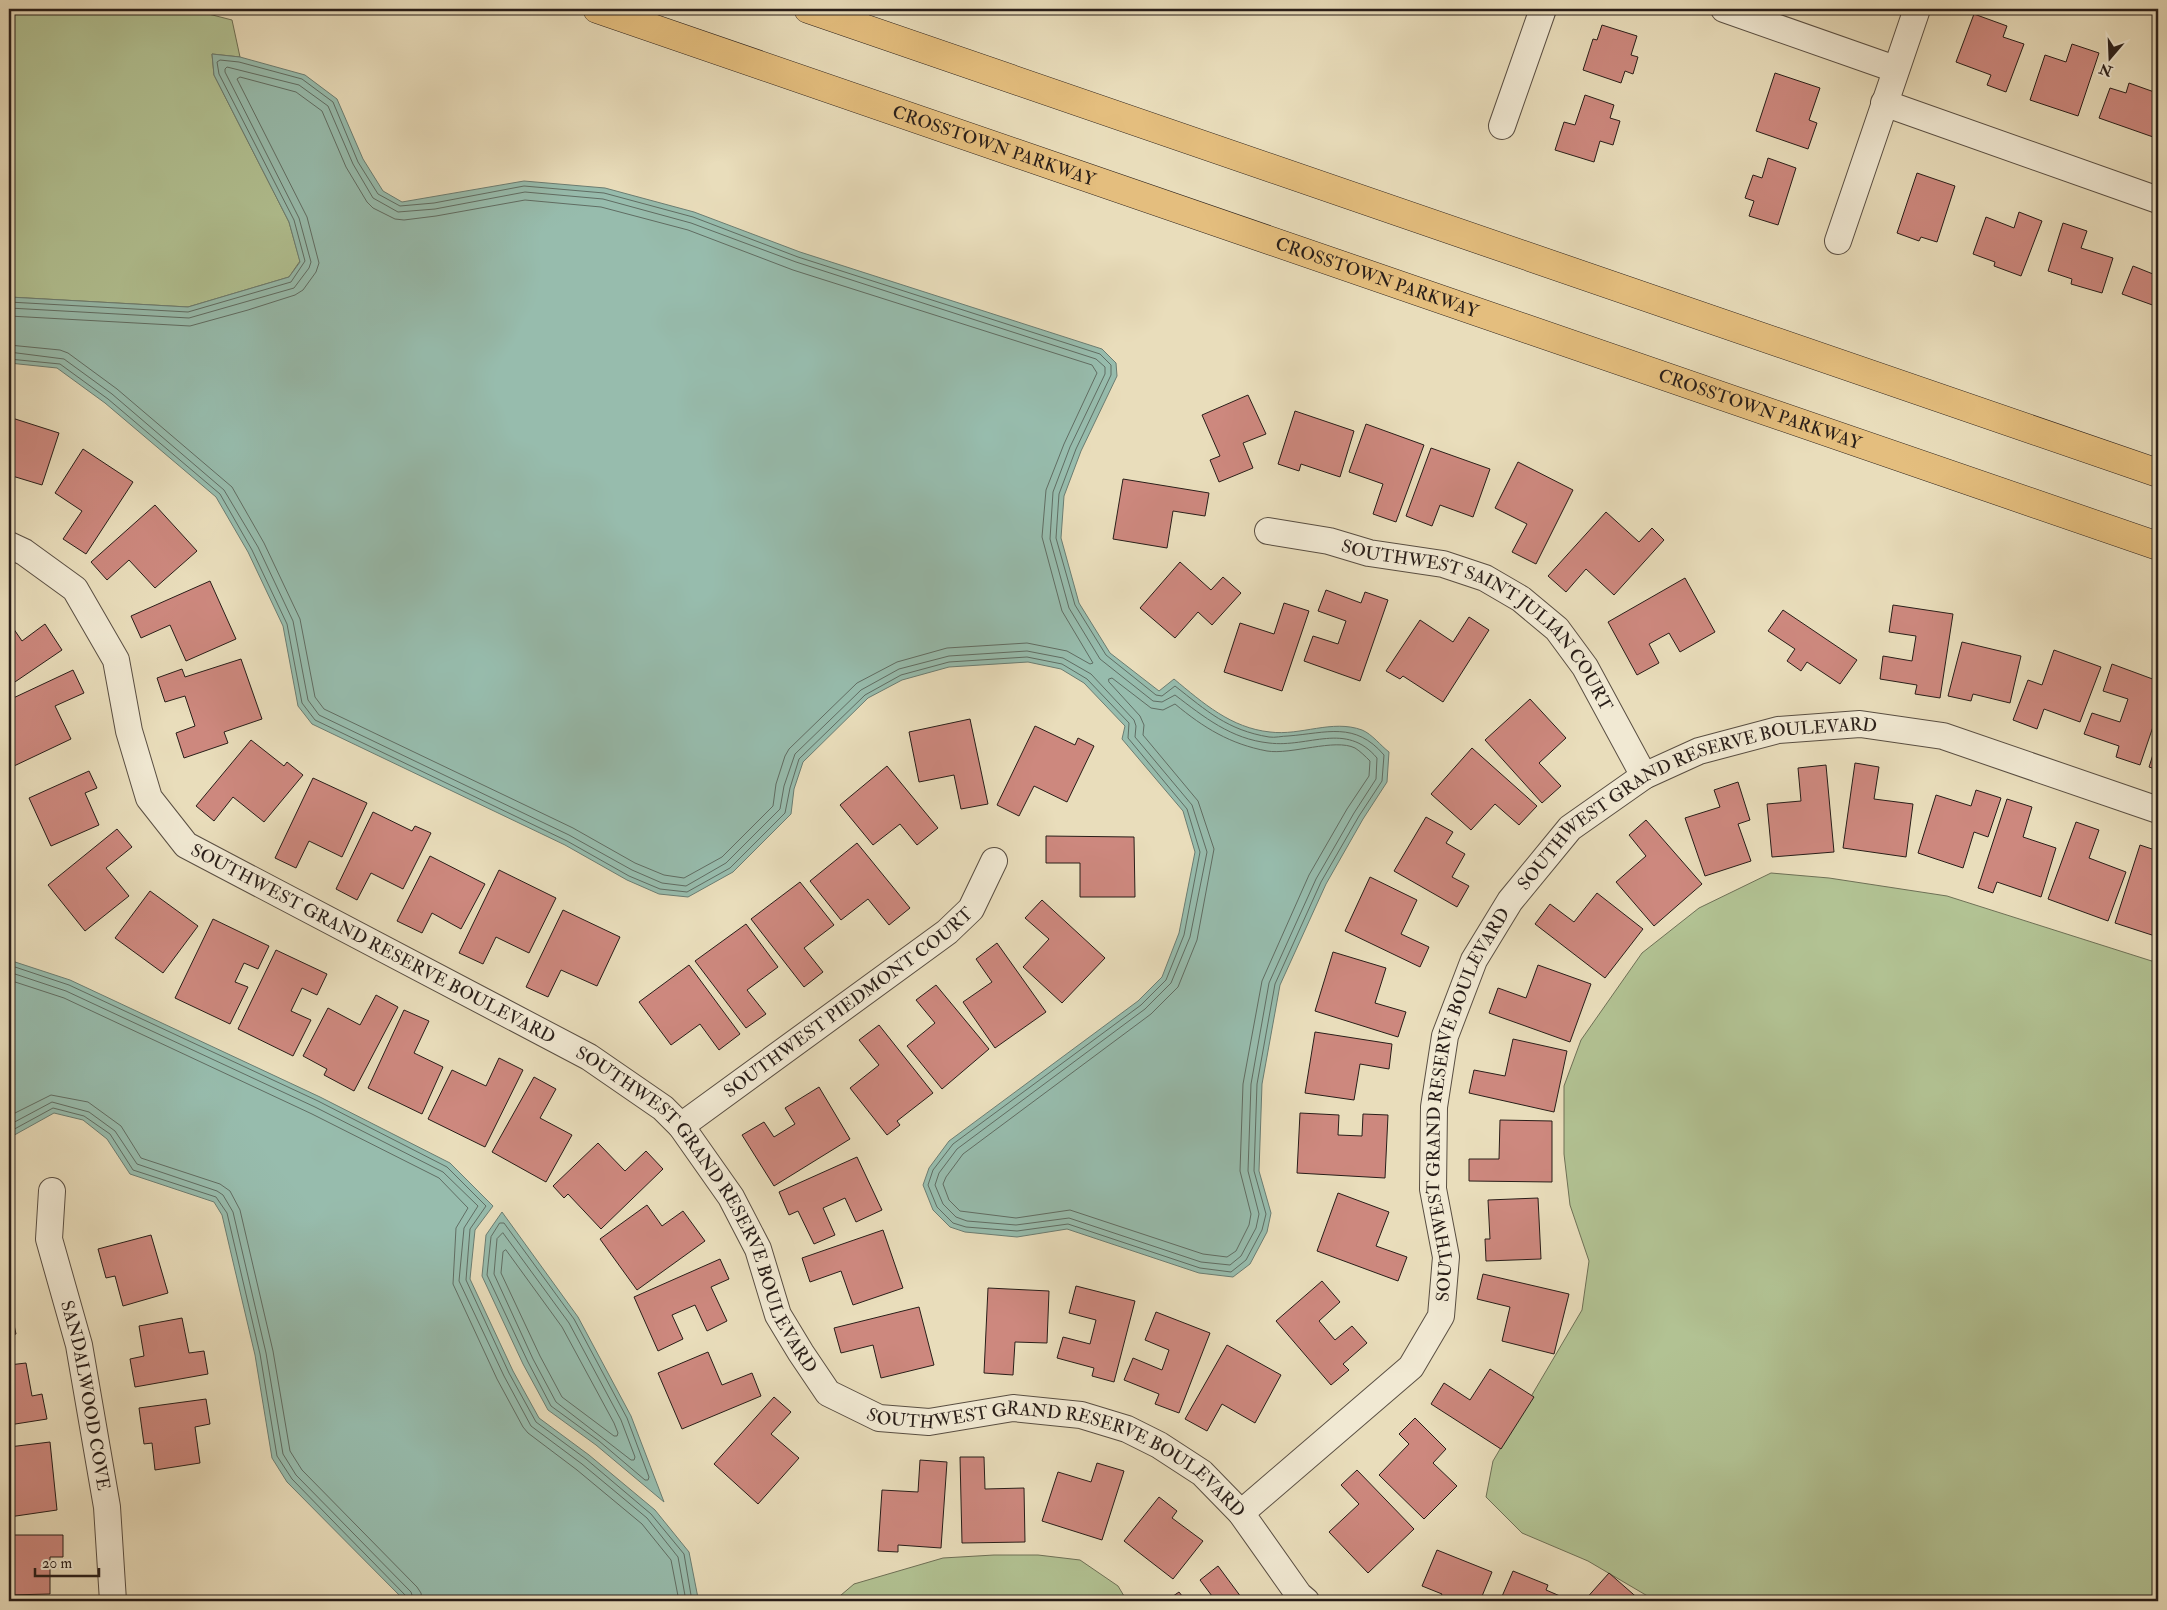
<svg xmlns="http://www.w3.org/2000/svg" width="2167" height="1610" font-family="'IM FELL Double Pica',serif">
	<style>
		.green { fill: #b2c293; stroke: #6e7056 }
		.water { fill: #97bcad; stroke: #6b7d72 }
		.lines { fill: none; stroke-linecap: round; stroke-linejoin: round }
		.shore { stroke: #606d63; stroke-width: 1 }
		.building { fill: #cd887e; stroke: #291e19 }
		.minor-casing { stroke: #594e42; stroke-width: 28 }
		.major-casing { stroke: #291e19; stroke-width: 29 }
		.minor { stroke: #f1e9d3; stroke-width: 26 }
		.major { stroke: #e4be7e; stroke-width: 28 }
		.labels { text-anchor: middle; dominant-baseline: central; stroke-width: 4; stroke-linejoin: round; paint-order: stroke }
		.street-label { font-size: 18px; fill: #291e19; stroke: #f1e9d3 }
	</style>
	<rect width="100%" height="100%" fill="#e9ddbb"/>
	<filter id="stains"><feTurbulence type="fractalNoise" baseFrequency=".004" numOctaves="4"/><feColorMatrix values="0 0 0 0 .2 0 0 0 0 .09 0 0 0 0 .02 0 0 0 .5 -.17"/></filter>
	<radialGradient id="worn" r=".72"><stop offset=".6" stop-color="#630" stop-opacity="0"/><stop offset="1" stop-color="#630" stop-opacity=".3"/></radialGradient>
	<g class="green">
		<polygon points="9,9 189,9 232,20 240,57 212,54 214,75 289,222 300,261 289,277 188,307 9,297"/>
		<polygon points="1771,873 1829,878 1947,896 2158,963 2158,1601 1656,1601 1588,1561 1522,1533 1486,1497 1493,1461 1582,1310 1589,1261 1570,1205 1564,1154 1564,1086 1581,1040 1642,953 1699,908"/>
		<polygon points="994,1555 1038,1555 1080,1560 1118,1586 1127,1601 834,1601 854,1584 943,1558"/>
	</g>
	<g class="water">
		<path d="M212,54L240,57L305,75L337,99L363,159L383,191L402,202L524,181L605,188L694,212L800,252L1102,349L1116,363L1117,376L1081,451L1064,496L1061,538L1079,603L1110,653L1159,691L1174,679C1203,703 1231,728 1270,732C1301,736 1332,719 1362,730C1372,734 1381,746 1389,752L1387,782L1363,819L1326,884L1280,985L1262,1084L1259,1171L1271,1213L1267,1232L1250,1264L1233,1277L1199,1273L1067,1229L1017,1237L965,1232L950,1227L933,1210L923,1185L929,1168L949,1141L1138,1001L1162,977L1179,933L1195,852L1183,811L1122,739L1125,726L1084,683L1061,669L1028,662L949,667L902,680L868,698L803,762L794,789L791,814L733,872L688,897L659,894L627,880L565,845L312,724L298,706L283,626L248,552L216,497L105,403L57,368L9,363V297L188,307L289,277L300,262L289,222L214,75Z"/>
		<polygon points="9,960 70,980 320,1097 450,1163 493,1206 475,1230 470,1279 513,1371 539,1418 589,1455 655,1510 689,1552 698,1598 697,1601 405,1601 287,1482 272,1458 255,1355 222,1215 214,1202 130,1174 107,1139 83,1120 54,1113 9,1138"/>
		<polygon points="502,1212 578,1317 631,1416 664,1502 596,1445 548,1410 523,1364 482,1276 486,1235"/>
	</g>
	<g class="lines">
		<g class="shore">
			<path d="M9,302L188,312L291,282L305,261L294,220L219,74L217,62L220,60L239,62L302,79L333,102L358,162L378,194L400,206L434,203L524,186L604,193L693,217L798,257L1100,354L1111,365V375L1076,449L1059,494L1056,538L1075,605L1106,655L1156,695L1162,696L1175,686C1207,711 1227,730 1269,737C1275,738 1282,736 1288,736C1327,733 1355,721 1384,755L1382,781L1359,816L1321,882L1275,984L1257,1084L1254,1171L1266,1214L1262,1230L1246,1260L1231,1272L1200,1268L1068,1224L1017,1231L966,1227L953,1223L937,1207L928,1185L933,1170L953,1144L1141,1005L1166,980L1184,935L1200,852L1187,809L1128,738L1129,723L1087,679L1062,664L1027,657L949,662L901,675L865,695L799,759L790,788L785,813L730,868L687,892L660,889L629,876L567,841L315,720L302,703L287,624L252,550L220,494L108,399L60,364L9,359"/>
			<path d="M9,308L189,318L294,288L309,268L311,262L299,218L225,72V69L227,67L299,85L328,106L353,164L373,198L398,212L435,209L525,192L603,199L691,223L796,262L1096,359L1105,367V374L1070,447L1053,492L1050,539L1069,608L1100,659L1153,701L1162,702L1175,695C1204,717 1231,739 1269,743C1309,748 1346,721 1377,758L1376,779L1354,813L1316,879L1269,983L1251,1084L1248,1171L1259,1214L1256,1228L1241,1256L1230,1265L1201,1262L1069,1218L1016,1225L967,1221L956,1217L943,1204L935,1185L939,1173L957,1149L1145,1009L1171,983L1190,937L1207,852L1192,805L1135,737L1136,726L1134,720L1091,674L1063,658L1027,651L949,656L899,669L861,690L795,754L784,786L780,809L726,863L686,886L662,883L632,870L569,835L319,715L308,700L293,621L258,547L224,490L112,394L64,359L9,352"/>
			<polyline points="9,316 190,326 248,310 295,295 303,290 316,272 319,263 307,217 237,79 240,77 296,92 322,111 346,167 367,202 373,208 395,219 404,220 436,216 525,200 601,207 688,230 793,270 1092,365 1097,373 1064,444 1046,490 1042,537 1062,611 1093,663 1090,664 1067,651 1027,643 947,648 897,662 857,683 789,749 785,756 776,784 773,806 722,857 684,878 664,875 635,863 573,828 324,709 315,697 300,619 264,543 232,487 117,389 68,353 60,350 9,345"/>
			<path d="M1109,679L1112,678L1151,708L1163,710L1175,704C1204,728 1230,744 1267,751C1291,755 1335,738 1355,748C1360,751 1366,757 1370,761L1369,776L1347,809L1309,875L1262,981L1243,1084L1240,1171L1251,1214L1249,1225L1236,1251L1227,1257L1203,1254L1070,1210L1016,1218L960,1211L949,1200L943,1184L946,1177L963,1154L1151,1014L1178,987L1197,940L1214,849L1198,801L1143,735L1144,725L1140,716L1109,682Z"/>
			<polyline points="9,965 69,985 318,1101 447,1167 486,1206 470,1229 466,1280 509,1373 536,1422 586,1459 651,1514 684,1554 692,1601"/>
			<polyline points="9,972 66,991 315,1107 443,1172 478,1206 464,1228 459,1281 504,1376 531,1426 582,1464 647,1518 678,1557 686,1601"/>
			<polyline points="9,980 64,998 312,1114 439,1178 468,1208 456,1228 453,1284 497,1379 523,1427 528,1433 577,1470 642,1524 671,1560 679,1601"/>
			<polyline points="9,1116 51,1095 88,1102 121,1126 141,1158 220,1184 230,1191 240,1210 273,1351 290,1451 302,1470 417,1587 421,1593 422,1601"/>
			<polyline points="9,1125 52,1102 89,1112 115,1131 137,1164 217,1191 223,1195 233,1212 266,1353 283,1454 296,1475 411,1592 414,1601"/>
			<polyline points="9,1132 53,1108 84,1116 110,1134 133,1170 216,1197 227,1213 260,1354 277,1456 292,1479 406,1596 408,1601"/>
			<polygon points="500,1223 504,1223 574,1319 627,1418 649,1477 648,1480 645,1480 599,1441 551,1406 528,1362 487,1275 491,1237"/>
			<polygon points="503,1233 569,1323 621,1420 635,1457 634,1460 631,1460 556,1402 533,1359 494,1274 497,1239"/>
			<polygon points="506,1250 562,1327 614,1423 618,1433 617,1436 614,1436 562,1397 540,1356 501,1273 503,1252"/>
		</g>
	</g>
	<g class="building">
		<polygon points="2139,9 2158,9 2158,13 2157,16"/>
		<polygon points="1974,14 2007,26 2003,37 2024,44 2006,92 1987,85 1991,75 1956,62"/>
		<polygon points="1602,25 1637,36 1631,55 1638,57 1633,74 1625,71 1621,83 1583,70 1593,39 1597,40"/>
		<polygon points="2072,44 2099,53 2078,116 2030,100 2045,55 2066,62"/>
		<polygon points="1775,73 1820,88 1809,120 1817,123 1808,149 1756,131"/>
		<polygon points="2129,83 2157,93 2153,103 2158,105 2158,133 2156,138 2099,118 2110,88 2126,93"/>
		<polygon points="1585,95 1614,105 1610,118 1620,121 1613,145 1600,141 1594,162 1555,150 1564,122 1575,125"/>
		<polygon points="1768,158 1796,168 1778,225 1749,216 1754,201 1745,198 1753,175 1762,178"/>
		<polygon points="1917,173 1955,186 1937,242 1921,237 1919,241 1897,233"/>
		<polygon points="2019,212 2042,221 2021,276 1994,266 1995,262 1973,254 1986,217 2014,228"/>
		<polygon points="2063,223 2087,231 2081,248 2113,258 2102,293 2071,284 2072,279 2048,271"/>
		<polygon points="2133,266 2158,276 2158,307 2122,294"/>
		<polygon points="1248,395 1266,434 1243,443 1253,468 1219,482 1210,460 1220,456 1202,415"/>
		<polygon points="1295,411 1354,431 1340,477 1301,464 1299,471 1278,464"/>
		<polygon points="9,417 59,433 42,485 9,475"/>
		<polygon points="1366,424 1424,445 1396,522 1373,514 1383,484 1349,472"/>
		<polygon points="1431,448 1490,469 1473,517 1440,505 1432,526 1406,516"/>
		<polygon points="83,449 133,482 86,554 63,539 82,511 55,493"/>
		<polygon points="1518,462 1573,490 1536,564 1512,552 1527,524 1495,508"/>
		<polygon points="1123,479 1209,493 1205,516 1173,511 1167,548 1113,539"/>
		<polygon points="155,505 197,551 155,588 129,560 107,580 91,562"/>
		<polygon points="1606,512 1639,542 1652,528 1664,540 1614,595 1586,569 1566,592 1548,576"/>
		<polygon points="1180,562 1211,590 1223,577 1241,593 1212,625 1198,612 1175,638 1140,608"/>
		<polygon points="1685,578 1715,632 1680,652 1669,633 1649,644 1659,663 1637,675 1608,622"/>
		<polygon points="210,581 236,639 186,661 170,625 141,638 131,616"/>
		<polygon points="1326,590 1361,603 1365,592 1388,600 1360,681 1304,661 1313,636 1338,644 1346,621 1318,611"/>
		<polygon points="1284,603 1309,611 1282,691 1224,672 1240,623 1274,634"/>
		<polygon points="1893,605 1953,614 1940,698 1915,694 1917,685 1880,679 1883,656 1912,661 1916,636 1889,632"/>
		<polygon points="1783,610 1857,660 1840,684 1807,662 1801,671 1787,661 1795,649 1768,631"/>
		<polygon points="1469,617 1489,630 1443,702 1403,676 1400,679 1386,671 1420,620 1453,642"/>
		<polygon points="9,622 22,641 45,624 62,650 9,686"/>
		<polygon points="1962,642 2021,656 2010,703 1973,694 1971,701 1948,696"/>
		<polygon points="2054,650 2101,667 2080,722 2044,709 2037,729 2013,720 2028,680 2042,685"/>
		<polygon points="241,659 262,719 224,732 228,743 184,758 176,733 195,726 185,696 165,702 157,678 182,669 185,677"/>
		<polygon points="2112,664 2158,681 2158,712 2140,765 2116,757 2119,746 2084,734 2092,713 2120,722 2128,699 2103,691"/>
		<polygon points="73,670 84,693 55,706 71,739 14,766 9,754 9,700"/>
		<polygon points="1530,699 1566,738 1539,763 1561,786 1542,803 1485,740"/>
		<polygon points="970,719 988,804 961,809 954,775 919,782 909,732"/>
		<polygon points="1035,726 1075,745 1078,738 1094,746 1067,802 1034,786 1019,816 997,805"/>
		<polygon points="2158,739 2158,770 2149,767"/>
		<polygon points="251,740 284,766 287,762 303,775 264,822 233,797 214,821 196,806"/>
		<polygon points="1472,748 1537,806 1519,825 1495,804 1471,830 1431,794"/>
		<polygon points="1855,763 1879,767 1874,799 1913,804 1906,857 1843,848"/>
		<polygon points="1826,765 1834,852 1772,857 1767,804 1801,801 1798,768"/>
		<polygon points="887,766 938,828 917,845 900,824 873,845 840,805"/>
		<polygon points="89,771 97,788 85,793 99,825 51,846 29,798"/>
		<polygon points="313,778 367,803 342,857 309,841 296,868 275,858"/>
		<polygon points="1738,782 1750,820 1738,824 1751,861 1705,876 1685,818 1720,807 1714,790"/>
		<polygon points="1976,790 2001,798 1988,837 1974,832 1963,868 1918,853 1936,795 1971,806"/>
		<polygon points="2007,799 2032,807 2023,837 2056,848 2041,897 1997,882 1993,893 1978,888"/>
		<polygon points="373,812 412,831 415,826 431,833 403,889 371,873 357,900 336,889"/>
		<polygon points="1426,817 1453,832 1446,843 1465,854 1452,877 1469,886 1457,907 1394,871"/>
		<polygon points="1646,820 1702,884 1654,926 1616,882 1646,856 1629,835"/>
		<polygon points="2076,822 2099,830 2089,858 2126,872 2108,921 2048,899"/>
		<polygon points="117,829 132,847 106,868 129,896 85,931 48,885"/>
		<polygon points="1046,836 1134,837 1135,897 1080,897 1080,863 1046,863"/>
		<polygon points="857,843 910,908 889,925 868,899 841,920 810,881"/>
		<polygon points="2140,845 2158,851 2158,875 2156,883 2158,884 2158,937 2115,923"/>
		<polygon points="430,856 485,884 461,929 432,913 422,933 397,921"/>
		<polygon points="499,870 556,898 529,953 496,937 483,964 459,953"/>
		<polygon points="1370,877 1417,900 1401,934 1429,947 1420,967 1345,931"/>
		<polygon points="800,882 834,925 804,948 823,972 804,987 751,919"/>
		<polygon points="150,891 198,926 163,973 115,938"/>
		<polygon points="1597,893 1643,929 1605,978 1535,924 1550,904 1574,922"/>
		<polygon points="1042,900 1105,958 1062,1003 1023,967 1049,939 1025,918"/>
		<polygon points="563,910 620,937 597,986 561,970 548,997 526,987"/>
		<polygon points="213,919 269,946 258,969 244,963 235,982 248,987 230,1024 175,998"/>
		<polygon points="746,924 778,967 747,990 766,1014 746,1028 695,961"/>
		<polygon points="997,943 1046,1012 995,1048 963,1002 992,982 976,959"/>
		<polygon points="276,950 327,974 317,995 302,988 291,1011 311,1020 293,1056 238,1029"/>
		<polygon points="1333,952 1386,968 1375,1003 1406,1012 1398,1037 1315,1011"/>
		<polygon points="689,965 740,1034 719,1050 700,1024 671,1045 639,1002"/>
		<polygon points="1538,965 1591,984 1570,1042 1489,1013 1498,988 1526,998"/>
		<polygon points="936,985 989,1049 942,1089 907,1046 935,1023 916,1000"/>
		<polygon points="376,995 398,1007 354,1091 324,1075 327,1069 303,1056 328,1008 360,1025"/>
		<polygon points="404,1010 429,1021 414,1053 443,1067 422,1114 368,1088"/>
		<polygon points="879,1025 933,1093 897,1121 900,1125 887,1135 850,1088 879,1065 859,1040"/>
		<polygon points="1315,1032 1392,1044 1389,1069 1360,1064 1354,1100 1305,1093"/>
		<polygon points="1513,1039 1567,1051 1554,1112 1469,1093 1474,1070 1505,1076"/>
		<polygon points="499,1058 523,1070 485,1147 428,1119 452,1070 486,1086"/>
		<polygon points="534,1077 556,1089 540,1118 572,1135 546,1182 492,1152"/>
		<polygon points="819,1087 850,1139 774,1186 742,1135 764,1122 774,1137 795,1124 785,1108"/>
		<polygon points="1300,1113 1339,1115 1338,1135 1362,1136 1363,1114 1388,1115 1385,1178 1297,1173"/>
		<polygon points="1500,1120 1552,1121 1552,1182 1469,1181 1469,1159 1499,1159"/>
		<polygon points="598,1143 625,1171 646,1151 663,1169 601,1229 568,1194 564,1198 553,1186"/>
		<polygon points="857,1157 882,1210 856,1222 845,1198 823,1208 835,1235 814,1244 798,1211 789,1215 779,1192"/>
		<polygon points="1338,1193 1389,1212 1376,1246 1407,1257 1398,1281 1317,1251"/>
		<polygon points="1538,1198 1541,1259 1486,1261 1485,1239 1490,1239 1488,1200"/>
		<polygon points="647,1205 662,1226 683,1211 705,1241 637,1290 600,1239"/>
		<polygon points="883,1230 903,1288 853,1305 841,1271 810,1282 802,1258"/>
		<polygon points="151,1235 168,1293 123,1306 115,1276 106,1278 98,1249"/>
		<polygon points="720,1259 729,1279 711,1287 727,1321 707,1331 695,1305 672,1315 683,1339 658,1351 634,1297"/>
		<polygon points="1483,1274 1569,1294 1554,1354 1502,1341 1510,1307 1477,1299"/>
		<polygon points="1322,1281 1340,1302 1319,1321 1335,1340 1352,1326 1367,1343 1343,1364 1349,1370 1331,1385 1276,1321"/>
		<polygon points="1076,1286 1135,1301 1114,1382 1092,1376 1094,1368 1057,1358 1063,1337 1090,1344 1096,1320 1069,1313"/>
		<polygon points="988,1288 1049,1291 1047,1343 1015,1342 1013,1375 984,1373"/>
		<polygon points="9,1302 16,1334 9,1336"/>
		<polygon points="919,1307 934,1365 881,1378 873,1345 841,1353 834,1328"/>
		<polygon points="1156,1312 1210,1333 1179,1413 1155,1404 1159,1394 1124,1380 1133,1358 1162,1370 1169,1350 1145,1340"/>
		<polygon points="182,1318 189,1353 204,1351 208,1374 135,1387 130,1359 144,1356 139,1326"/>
		<polygon points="1227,1345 1281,1375 1255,1423 1222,1404 1207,1431 1185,1419"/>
		<polygon points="708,1352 722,1385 752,1373 761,1396 682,1429 658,1373"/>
		<polygon points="26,1363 32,1396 42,1394 47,1419 9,1425 9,1365"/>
		<polygon points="1490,1369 1534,1397 1501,1449 1431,1404 1444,1383 1470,1400"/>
		<polygon points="774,1397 791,1412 771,1434 799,1458 758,1504 714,1464"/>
		<polygon points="206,1399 210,1424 195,1427 200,1463 155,1470 152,1443 144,1444 139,1408"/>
		<polygon points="1415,1418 1446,1449 1433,1463 1457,1486 1424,1519 1379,1475 1409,1444 1399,1434"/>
		<polygon points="50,1442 57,1510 9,1517 9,1447"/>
		<polygon points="960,1457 984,1457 985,1489 1024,1488 1025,1542 962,1543"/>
		<polygon points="920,1460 947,1462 941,1548 898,1545 898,1552 878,1551 882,1490 918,1492"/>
		<polygon points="1097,1463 1124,1471 1102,1540 1042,1521 1058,1472 1091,1482"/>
		<polygon points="1357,1470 1414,1529 1368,1573 1329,1532 1359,1504 1341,1485"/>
		<polygon points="1159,1497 1177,1511 1172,1518 1203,1541 1173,1579 1124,1541"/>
		<polygon points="9,1535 63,1535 63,1557 50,1557 50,1594 9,1595"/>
		<polygon points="1437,1550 1492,1572 1480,1601 1438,1601 1442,1594 1422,1586"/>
		<polygon points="1218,1566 1244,1601 1205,1601 1212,1596 1200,1580"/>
		<polygon points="1513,1571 1548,1585 1546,1590 1567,1599 1566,1601 1500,1601"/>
		<polygon points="1609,1573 1641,1601 1584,1601"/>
		<polygon points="1179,1592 1186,1601 1166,1601"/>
	</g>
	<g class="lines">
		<defs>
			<g id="minor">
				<polyline points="1724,9 1895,69"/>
				<polyline points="1884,103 2158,200"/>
				<polyline points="1502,126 1543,9"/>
				<polyline points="1838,241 1917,9"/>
				<path id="s1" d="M1268,531L1329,541L1369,553L1443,564L1485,578L1521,599L1557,629L1585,667L1644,776"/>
				<path id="s2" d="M9,545L24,552L75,589L116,660L129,731L149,798L186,845L589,1057L663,1108L681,1126L731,1197L758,1249L778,1315L801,1353L828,1393L879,1418L929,1422L1013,1408L1081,1415L1127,1429L1159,1445L1202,1473L1241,1513L1299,1595L1306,1601"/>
				<path id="s3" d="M681,1126L947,932L971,909L994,861"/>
				<path id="s4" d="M52,1191L49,1239L79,1345L107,1507L113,1601"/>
				<path id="s5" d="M1241,1513L1411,1367L1441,1316L1446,1257L1433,1189L1434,1107L1445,1036L1474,960L1510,901L1570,828L1644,776L1699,751L1778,730L1860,724L1943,736L2158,810"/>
			</g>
			<g id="major">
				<path id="s6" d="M597,9L2158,546"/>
				<polyline points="808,9 2158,473"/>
			</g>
		</defs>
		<use href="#minor" class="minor-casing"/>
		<use href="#major" class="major-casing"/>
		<use href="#minor" class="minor"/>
		<use href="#major" class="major"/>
	</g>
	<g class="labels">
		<g class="street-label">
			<text stroke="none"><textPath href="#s6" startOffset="420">CROSSTOWN PARKWAY</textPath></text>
			<text stroke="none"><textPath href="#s6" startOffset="825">CROSSTOWN PARKWAY</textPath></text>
			<text stroke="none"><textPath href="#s6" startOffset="1230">CROSSTOWN PARKWAY</textPath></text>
			<text stroke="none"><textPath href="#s1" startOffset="241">SOUTHWEST SAINT JULIAN COURT</textPath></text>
			<text stroke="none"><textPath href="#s5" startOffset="938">SOUTHWEST GRAND RESERVE BOULEVARD</textPath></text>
			<text stroke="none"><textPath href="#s2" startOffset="575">SOUTHWEST GRAND RESERVE BOULEVARD</textPath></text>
			<text stroke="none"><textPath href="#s3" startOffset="208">SOUTHWEST PIEDMONT COURT</textPath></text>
			<text stroke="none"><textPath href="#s5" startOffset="502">SOUTHWEST GRAND RESERVE BOULEVARD</textPath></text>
			<text stroke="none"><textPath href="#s2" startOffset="1010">SOUTHWEST GRAND RESERVE BOULEVARD</textPath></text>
			<text stroke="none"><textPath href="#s4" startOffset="209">SANDALWOOD COVE</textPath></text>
			<text stroke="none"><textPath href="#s2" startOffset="1490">SOUTHWEST GRAND RESERVE BOULEVARD</textPath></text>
		</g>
	</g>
	<rect width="2167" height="1610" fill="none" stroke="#e9ddbb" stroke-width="30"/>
	<rect x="10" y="10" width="2147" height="1590" fill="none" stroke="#291e19" stroke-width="2.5"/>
	<rect x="15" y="15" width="2137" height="1580" fill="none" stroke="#291e19"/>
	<g transform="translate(2110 58) rotate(199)" stroke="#f1e9d3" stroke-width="4" paint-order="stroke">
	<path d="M0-4L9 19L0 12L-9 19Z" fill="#291e19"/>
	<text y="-8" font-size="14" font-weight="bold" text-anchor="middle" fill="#291e19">N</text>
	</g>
	<path d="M35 1568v8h64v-8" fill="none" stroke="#291e19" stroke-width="2.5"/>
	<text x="42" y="1568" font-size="15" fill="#291e19" stroke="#f1e9d3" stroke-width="4" paint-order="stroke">20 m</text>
	<rect width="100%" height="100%" filter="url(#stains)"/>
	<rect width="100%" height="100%" fill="url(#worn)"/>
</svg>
